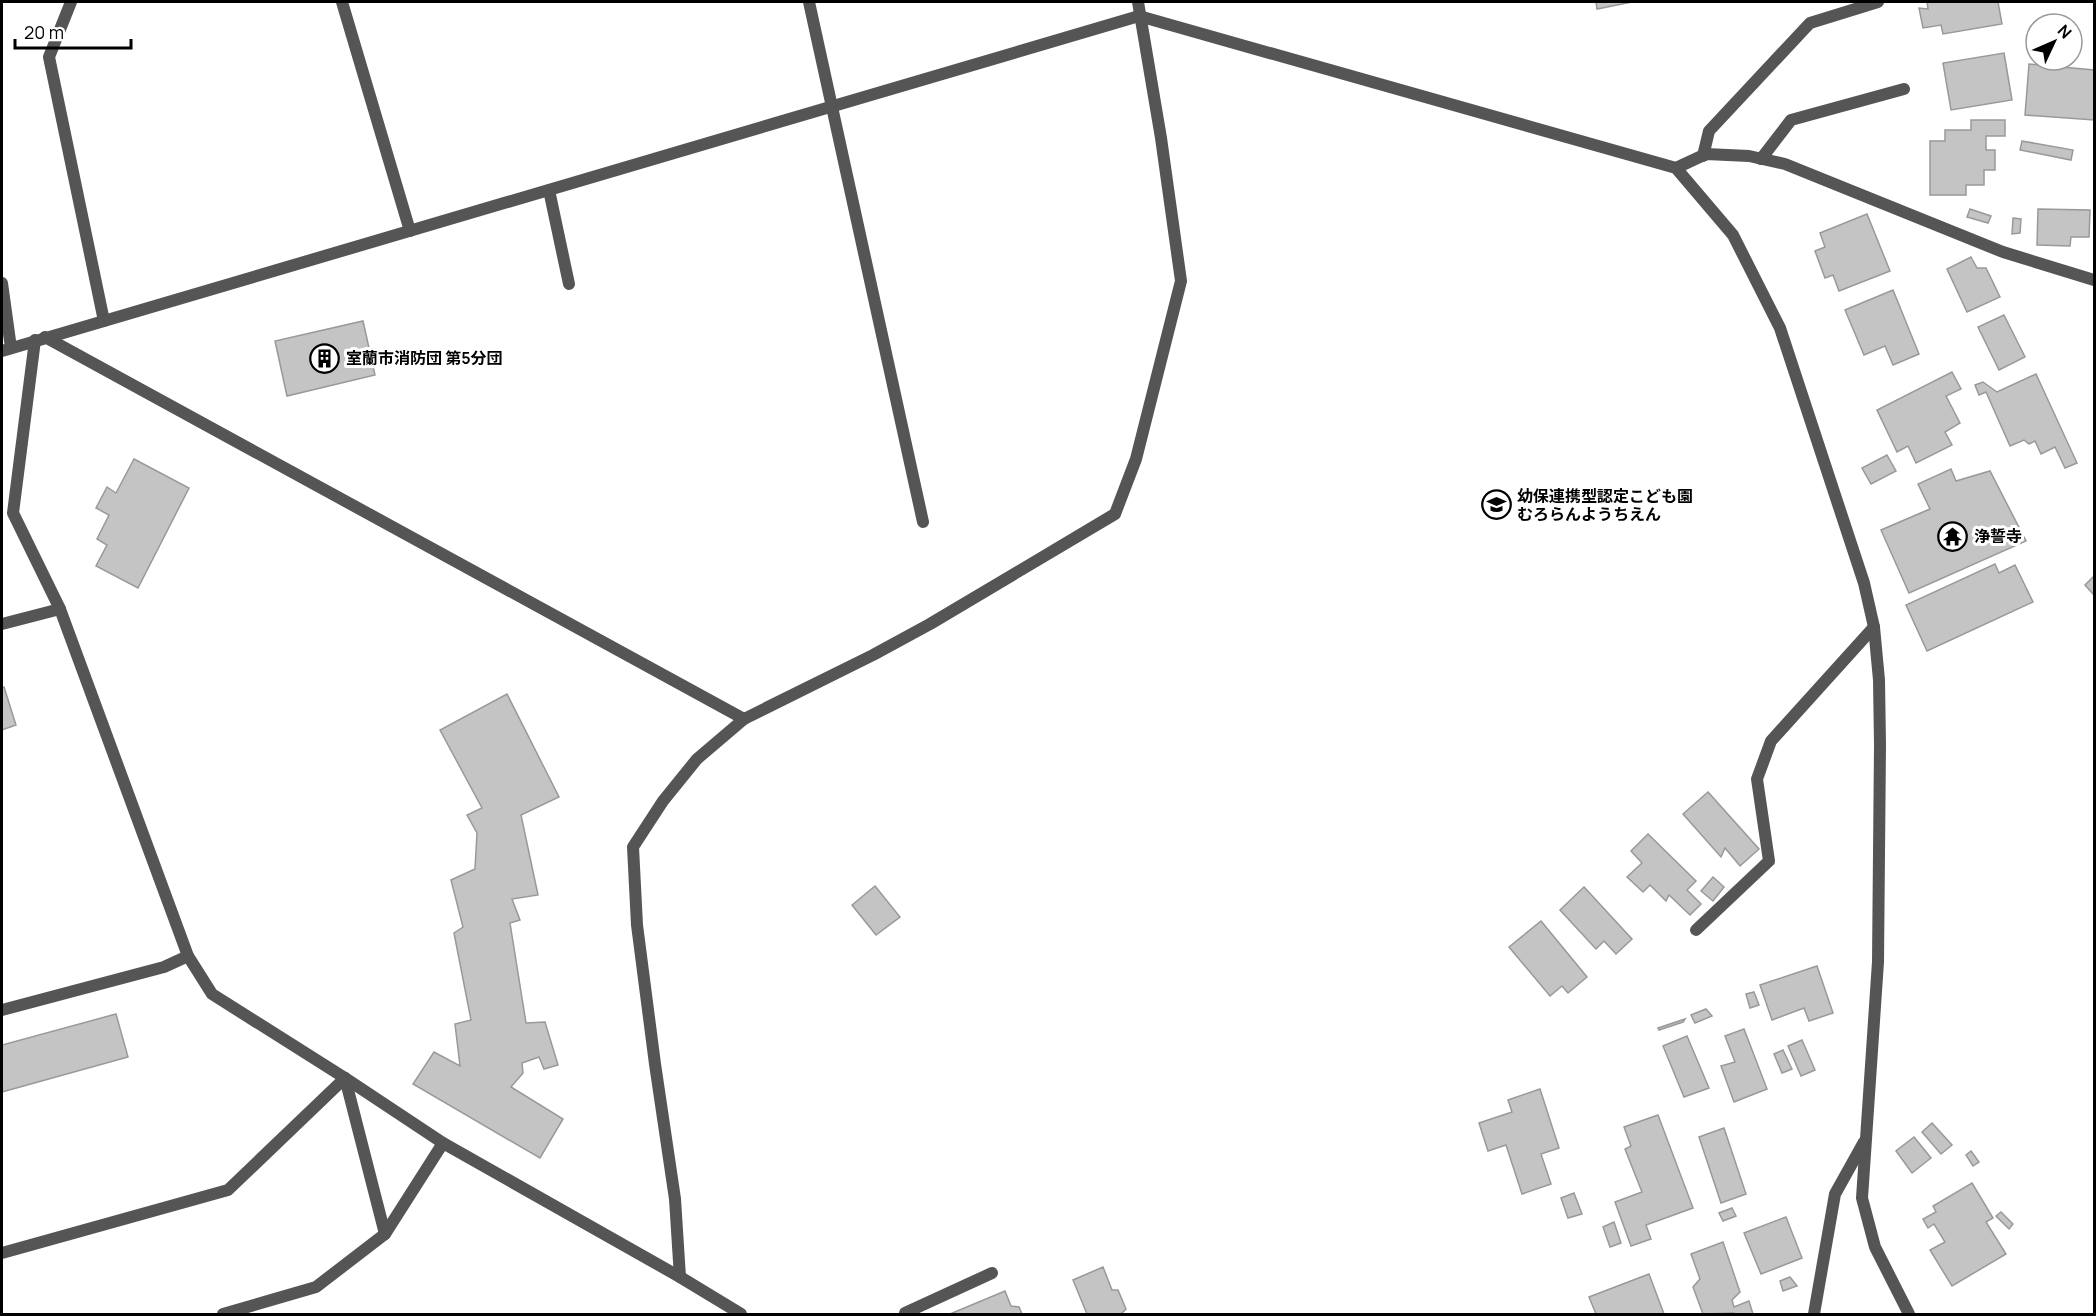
<svg xmlns="http://www.w3.org/2000/svg" width="2096" height="1316" font-family="Manrope,'Noto Sans JP',sans-serif">
	<style>
		.building { fill: #c4c4c4; stroke: #999; stroke-width: 1.5 }
		.lines { fill: none; stroke-linecap: round; stroke-linejoin: round }
		.service { stroke: #555; stroke-width: 12 }
		.minor { stroke: #555; stroke-width: 12 }
		.labels { text-anchor: middle; dominant-baseline: central; stroke-width: 6; stroke-linejoin: round; paint-order: stroke }
		.poi-label { font-size: 16px; font-weight: bold; fill: #000; stroke: #fff; text-anchor: start }
	</style>
	<rect width="100%" height="100%" fill="#fff"/>
	<g class="building">
		<polygon points="1596,2 1632,2 1597,9"/>
		<polygon points="1927,2 1998,2 2002,24 1943,34 1941,25 1923,28 1919,8 1928,9"/>
		<polygon points="2004,53 2012,100 1951,110 1943,63"/>
		<polygon points="2029,64 2094,70 2094,120 2025,115"/>
		<polygon points="1971,120 2005,120 2005,136 1986,136 1986,150 1995,150 1995,170 1984,170 1984,185 1966,185 1966,195 1930,195 1930,141 1945,141 1945,130 1971,130"/>
		<polygon points="2022,141 2073,150 2071,160 2020,150"/>
		<polygon points="1970,209 1991,216 1988,223 1967,217"/>
		<polygon points="2038,209 2090,210 2089,237 2071,237 2070,246 2037,245"/>
		<polygon points="1867,214 1890,271 1839,291 1833,275 1825,278 1815,251 1825,247 1820,233"/>
		<polygon points="2013,218 2021,219 2020,233 2012,234"/>
		<polygon points="1971,257 1977,268 1986,268 2000,297 1967,312 1947,269"/>
		<polygon points="1893,290 1919,354 1893,365 1885,346 1864,355 1845,310"/>
		<polygon points="2004,315 2025,357 1999,370 1978,327"/>
		<polygon points="363,321 375,375 287,396 275,341"/>
		<polygon points="1952,372 1961,389 1946,396 1960,423 1945,432 1952,445 1916,463 1908,446 1897,452 1877,410"/>
		<polygon points="2036,374 2077,463 2065,468 2055,447 2041,454 2035,441 2029,444 2024,440 2010,446 1986,392 1979,395 1975,385 1983,382 1997,392"/>
		<polygon points="1887,455 1896,471 1871,484 1862,468"/>
		<polygon points="134,459 189,488 138,588 96,566 107,545 97,539 109,515 96,508 107,487 116,493"/>
		<polygon points="1951,469 1956,481 1990,471 2026,541 1909,593 1881,530 1930,509 1918,484"/>
		<polygon points="1995,564 1999,573 2015,565 2033,602 1927,651 1906,605"/>
		<polygon points="2094,576 2094,595 2085,585"/>
		<polygon points="4,687 16,725 2,730 2,688"/>
		<polygon points="507,694 559,797 521,815 538,895 512,899 520,920 510,923 526,1023 545,1022 558,1065 544,1069 539,1057 522,1063 523,1073 511,1087 563,1119 540,1158 413,1084 434,1052 460,1066 455,1024 471,1020 454,933 463,927 451,880 475,869 477,833 467,815 482,808 440,730"/>
		<polygon points="1708,792 1759,849 1740,866 1725,848 1721,857 1683,814"/>
		<polygon points="1648,834 1696,881 1687,890 1701,904 1690,915 1669,895 1666,901 1650,885 1643,892 1627,877 1642,863 1631,851"/>
		<polygon points="1713,877 1724,887 1713,901 1701,891"/>
		<polygon points="875,886 900,917 876,935 852,905"/>
		<polygon points="1584,887 1632,939 1616,954 1604,941 1596,949 1560,910"/>
		<polygon points="1541,921 1587,977 1568,993 1562,986 1550,996 1509,947"/>
		<polygon points="1817,966 1833,1013 1809,1021 1804,1008 1772,1020 1760,985"/>
		<polygon points="1754,992 1759,1005 1750,1008 1746,994"/>
		<polygon points="1706,1009 1712,1016 1695,1023 1691,1015"/>
		<polygon points="116,1014 128,1057 2,1092 2,1045"/>
		<polygon points="1685,1019 1683,1022 1659,1030 1658,1028"/>
		<polygon points="1744,1029 1767,1089 1734,1102 1721,1066 1735,1062 1725,1036"/>
		<polygon points="1687,1036 1709,1088 1684,1097 1663,1046"/>
		<polygon points="1802,1040 1815,1070 1801,1076 1788,1046"/>
		<polygon points="1783,1050 1792,1069 1782,1073 1774,1054"/>
		<polygon points="1540,1089 1559,1148 1541,1154 1551,1184 1522,1194 1506,1145 1488,1151 1479,1123 1512,1112 1508,1100"/>
		<polygon points="1658,1115 1693,1208 1646,1225 1651,1239 1631,1246 1615,1202 1642,1192 1625,1149 1631,1146 1624,1127"/>
		<polygon points="1932,1123 1952,1145 1941,1154 1922,1132"/>
		<polygon points="1724,1128 1746,1194 1721,1203 1699,1137"/>
		<polygon points="1914,1137 1931,1158 1912,1173 1896,1151"/>
		<polygon points="1971,1151 1979,1162 1973,1166 1966,1155"/>
		<polygon points="1972,1183 1993,1218 1986,1222 2006,1254 1952,1286 1930,1250 1945,1242 1934,1224 1928,1228 1923,1219 1936,1212 1933,1206"/>
		<polygon points="1574,1193 1582,1214 1568,1218 1561,1198"/>
		<polygon points="1732,1208 1736,1216 1723,1221 1719,1213"/>
		<polygon points="2001,1212 2013,1224 2009,1229 1996,1216"/>
		<polygon points="1786,1217 1802,1258 1761,1274 1744,1233"/>
		<polygon points="1614,1222 1621,1243 1610,1247 1603,1227"/>
		<polygon points="1723,1242 1740,1292 1732,1300 1734,1307 1749,1301 1753,1314 1735,1314 1734,1313 1703,1314 1693,1287 1700,1279 1691,1254"/>
		<polygon points="1103,1267 1112,1290 1118,1290 1126,1309 1121,1314 1087,1314 1073,1280"/>
		<polygon points="1649,1274 1664,1314 1596,1314 1589,1297"/>
		<polygon points="1790,1277 1797,1286 1783,1291 1780,1281"/>
		<polygon points="1005,1291 1011,1306 1019,1307 1022,1314 950,1314"/>
	</g>
	<g class="lines">
		<g class="service">
			<polyline points="345,1078 385,1234"/>
			<polyline points="223,1314 316,1287 385,1234 443,1143"/>
		</g>
		<g class="minor">
			<polyline points="71,2 49,57 104,321"/>
			<polyline points="342,2 410,231"/>
			<polyline points="809,2 923,522"/>
			<polyline points="1703,156 1709,131 1810,23 1878,2"/>
			<polyline points="1761,159 1791,120 1904,89"/>
			<polyline points="1676,168 1706,154 1749,156 1785,164 2003,252 2094,280"/>
			<polyline points="549,190 569,284"/>
			<polyline points="2,283 11,348"/>
			<polyline points="45,337 744,719"/>
			<polyline points="35,340 13,513 60,609 188,956 212,994 345,1078"/>
			<polyline points="2,351 1139,16 1676,168 1733,235 1780,328 1864,583 1874,627 1879,680 1880,745 1878,962 1862,1198 1875,1247 1909,1314"/>
			<polyline points="2,624 60,609"/>
			<polyline points="1696,930 1769,861 1757,779 1771,741 1874,627"/>
			<polyline points="2,1010 164,967 188,956"/>
			<polyline points="2,1253 228,1190 345,1078 443,1143 680,1277 741,1314"/>
			<polyline points="680,1277 675,1199 655,1064 637,925 633,847 663,801 697,759 744,719 873,655 930,624 1115,514 1136,459 1181,281 1161,138 1138,2"/>
			<polyline points="905,1313 992,1273"/>
			<polyline points="1814,1314 1835,1194 1864,1142"/>
		</g>
	</g>
	<defs>
		<symbol id="building-ring" viewBox="-11 -11 22 22"><circle r="9.5" fill="#fff" stroke="#000" stroke-width="1.5"/><path d="M-4-6H4V6H1V3H-1V6H-4ZM-2.5-4.3h1.7v1.8h-1.7ZM.8-4.3h1.7v1.8H.8ZM-2.5-1h1.7V.8h-1.7ZM.8-1h1.7V.8H.8Z" fill="#000"/></symbol>
		<symbol id="school-ring" viewBox="-11 -11 22 22"><circle r="9.5" fill="#fff" stroke="#000" stroke-width="1.5"/><path d="M0-5L7-2L0 1L-7-2ZM-4 1L0 2.5L4 1V4Q0 6-4 4Z" fill="#000"/></symbol>
		<symbol id="temple-ring" viewBox="-11 -11 22 22"><circle r="9.5" fill="#fff" stroke="#000" stroke-width="1.5"/><path d="M0-6L5-2H3V0L6.5 2.5H4V6H1.5V3h-3V6H-4V2.5H-6.5L-3 0V-2H-5Z" fill="#000"/></symbol>
	</defs>
	<g fill-rule="evenodd">
		<use href="#building-ring" x="308" y="342" width="33" height="33"/>
		<use href="#school-ring" x="1480" y="488" width="33" height="33"/>
		<use href="#temple-ring" x="1936" y="520" width="33" height="33"/>
	</g>
	<g class="labels">
		<g class="poi-label">
			<text x="346" y="358">室蘭市消防団 第5分団</text>
			<text x="1517" y="496">幼保連携型認定こども園<tspan x="1517" dy="18">むろらんようちえん</tspan></text>
			<text x="1974" y="536">浄誓寺</text>
		</g>
	</g>
	<rect width="2096" height="1316" fill="none" stroke="#000000" stroke-width="6"/>
	<g transform="translate(2054 42) rotate(46)"><circle r="28" fill="#ffffff" stroke="#999999" stroke-width="1.5"/>
	<path d="M0-4.5L10 22L0 15L-10 22Z" fill="#000000"/>
	<text y="-9" font-size="16" font-weight="bold" text-anchor="middle" fill="#000000">N</text>
	</g>
	<path d="M15 39v9h116v-9" fill="none" stroke="#000000" stroke-width="3"/>
	<text x="24" y="39" font-size="18" fill="#000000" stroke="#ffffff" stroke-width="4.5" paint-order="stroke">20 m</text>
</svg>
